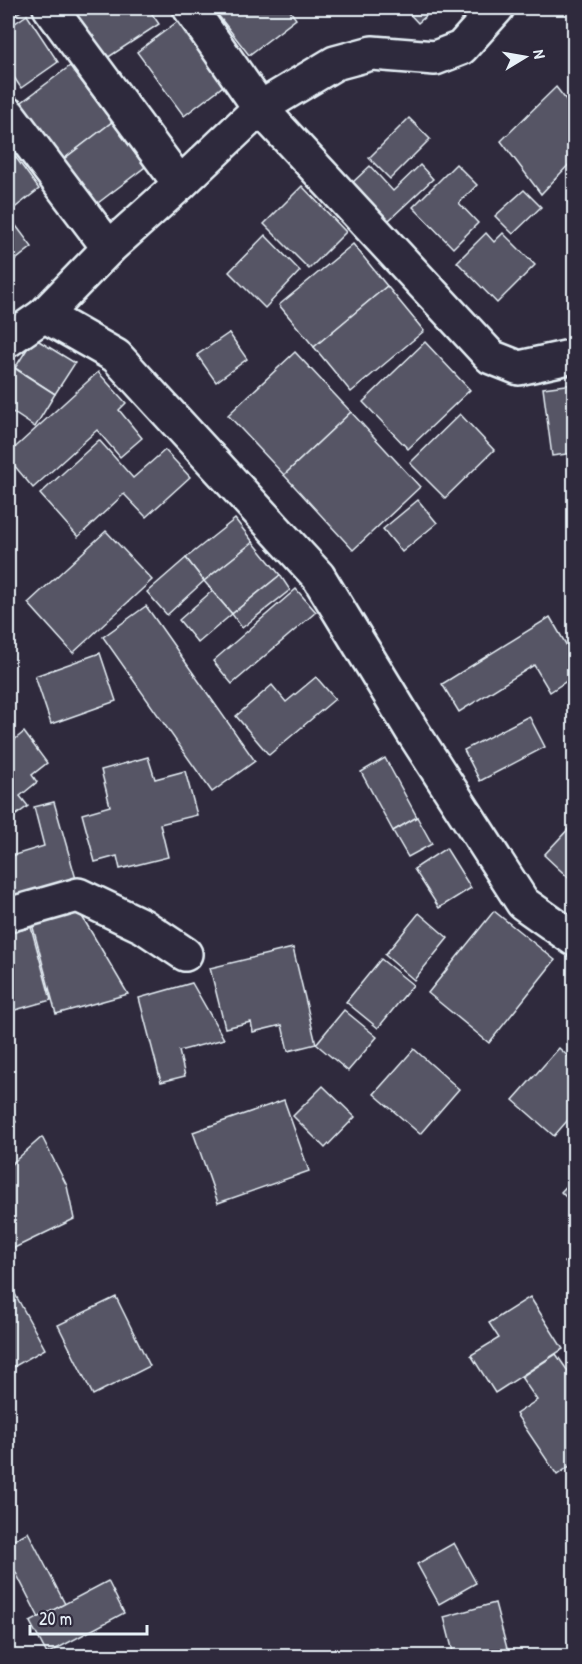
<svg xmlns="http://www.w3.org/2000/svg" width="582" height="1664" font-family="'Patrick Hand',sans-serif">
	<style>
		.building { fill: #575565; stroke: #e8f1f8; stroke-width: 1.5 }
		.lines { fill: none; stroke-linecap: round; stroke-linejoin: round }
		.minor-casing { stroke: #e8f1f8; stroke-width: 38 }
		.minor { stroke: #2f2a3d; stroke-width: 33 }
	</style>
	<rect width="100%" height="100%" fill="#2f2a3d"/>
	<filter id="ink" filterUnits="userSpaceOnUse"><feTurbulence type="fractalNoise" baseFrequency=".0167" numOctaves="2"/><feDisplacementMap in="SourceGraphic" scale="12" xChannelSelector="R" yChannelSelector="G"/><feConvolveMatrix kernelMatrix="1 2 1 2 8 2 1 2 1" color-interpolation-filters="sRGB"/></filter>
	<g filter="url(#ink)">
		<g class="building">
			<polygon points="8,8 26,8 8,19"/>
			<polygon points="61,8 148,8 159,24 98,64"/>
			<polygon points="212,8 229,8 218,15"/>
			<polygon points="229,8 288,8 296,19 249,55 218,15"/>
			<polygon points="404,8 435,8 418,23"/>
			<polygon points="27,15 58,62 21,88 8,68 8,28"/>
			<polygon points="181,19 227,83 184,116 137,52"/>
			<polygon points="70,66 112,122 60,162 18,105"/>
			<polygon points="556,87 574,110 574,159 541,194 501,141"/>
			<polygon points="409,118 430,139 390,179 369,158"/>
			<polygon points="112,122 145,167 94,206 60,162"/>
			<polygon points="8,147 39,189 8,213"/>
			<polygon points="456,164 477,185 459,203 478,223 453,248 413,207"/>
			<polygon points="420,165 433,179 388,221 352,183 370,166 393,191"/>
			<polygon points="302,186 346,232 309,269 264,224"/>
			<polygon points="524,190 541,207 513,234 495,216"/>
			<polygon points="11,219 32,247 8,266 8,222"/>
			<polygon points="486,233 494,242 503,233 535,265 497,303 457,262"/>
			<polygon points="265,235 300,271 265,308 229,272"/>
			<polygon points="353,244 387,286 314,347 279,305"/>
			<polygon points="387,286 424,331 351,392 314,347"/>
			<polygon points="229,333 247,359 216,382 197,355"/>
			<polygon points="34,338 75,363 55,394 15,368"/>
			<polygon points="425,342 470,390 408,449 363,402"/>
			<polygon points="295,352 351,412 284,475 228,415"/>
			<polygon points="8,364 55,394 35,427 8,409"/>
			<polygon points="98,372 126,403 119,410 142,438 120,457 97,430 33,488 8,458 8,454"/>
			<polygon points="574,384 574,453 552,456 543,388"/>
			<polygon points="351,412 420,487 353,550 284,475"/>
			<polygon points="460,414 494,450 445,498 410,463"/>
			<polygon points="99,440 133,478 165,450 190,477 146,517 124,494 78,537 40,494"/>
			<polygon points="418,500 437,523 402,552 383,529"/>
			<polygon points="235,519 253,542 204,581 186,558"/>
			<polygon points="106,531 152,580 73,653 28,603"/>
			<polygon points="253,542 280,575 232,614 204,581"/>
			<polygon points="186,558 204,581 167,615 147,592"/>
			<polygon points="280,575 290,590 242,628 232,614"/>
			<polygon points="296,589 316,612 232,684 213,661"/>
			<polygon points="212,591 232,614 198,643 179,620"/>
			<polygon points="146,606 255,761 212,792 103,637"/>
			<polygon points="550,617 574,658 574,676 550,692 534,665 459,712 442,684"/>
			<polygon points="100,653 116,701 51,724 35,676"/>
			<polygon points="316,677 335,699 269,755 236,716 272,685 286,702"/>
			<polygon points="529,716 545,747 480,781 464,750"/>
			<polygon points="24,732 47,763 32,775 37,782 20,796 28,806 8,821 8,745"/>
			<polygon points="148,757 155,779 185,771 197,815 160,824 168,857 120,869 117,856 95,862 82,814 110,806 101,770"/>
			<polygon points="385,758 417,817 393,831 361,772"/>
			<polygon points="54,802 76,879 10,897 8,889 8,857 44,846 34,807"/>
			<polygon points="417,817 432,844 408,857 393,831"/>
			<polygon points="574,823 574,883 544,855"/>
			<polygon points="446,848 471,888 439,908 414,869"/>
			<polygon points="77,908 128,994 56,1014 31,920"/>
			<polygon points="494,911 555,960 489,1043 428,993"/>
			<polygon points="419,913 448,938 414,980 385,955"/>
			<polygon points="31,927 51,1000 8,1012 8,934"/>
			<polygon points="293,948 316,1044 288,1051 282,1025 253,1032 251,1022 225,1028 210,968"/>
			<polygon points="381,959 413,985 378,1028 346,1002"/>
			<polygon points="192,983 224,1039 179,1051 185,1076 161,1082 139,998"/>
			<polygon points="344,1010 377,1037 348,1071 316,1044"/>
			<polygon points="559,1048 574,1062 574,1113 554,1136 513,1100"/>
			<polygon points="414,1049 459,1089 420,1134 374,1094"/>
			<polygon points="323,1086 355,1117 325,1148 293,1116"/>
			<polygon points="284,1100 309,1171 218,1203 193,1132"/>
			<polygon points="8,1105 16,1122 8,1126"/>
			<polygon points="42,1137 67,1186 74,1219 8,1251 8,1167"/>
			<polygon points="574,1178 574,1205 561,1192"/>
			<polygon points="574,1254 574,1273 565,1262"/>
			<polygon points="9,1283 45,1349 8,1370 8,1284"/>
			<polygon points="116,1297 150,1366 93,1395 58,1325"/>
			<polygon points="530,1297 563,1349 495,1393 471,1355 499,1338 489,1323"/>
			<polygon points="556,1354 572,1377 574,1375 574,1463 557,1475 516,1414 537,1400 521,1377"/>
			<polygon points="28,1532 65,1604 39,1618 8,1557 8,1543"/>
			<polygon points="454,1543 476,1583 439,1604 417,1564"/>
			<polygon points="108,1581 124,1613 47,1654 30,1622"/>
			<polygon points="495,1603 509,1656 454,1656 444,1617"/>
			<polygon points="376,1648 380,1656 355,1656"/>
		</g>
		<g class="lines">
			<defs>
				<g id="minor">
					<polyline points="50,8 180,184"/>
					<polyline points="190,8 260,108 491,357 519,368 574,356"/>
					<polyline points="8,114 109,248"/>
					<polyline points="44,315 109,248 180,184 260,108 335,63 372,53 435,58 461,48 497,8"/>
					<polyline points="8,340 44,315 116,356 318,576 413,732 523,903 574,939"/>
					<polyline points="8,915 78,895 143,926 185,954"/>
				</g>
			</defs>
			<use href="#minor" class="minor-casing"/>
			<use href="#minor" class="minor"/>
		</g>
	</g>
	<rect width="582" height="1664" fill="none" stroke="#2f2a3d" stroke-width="30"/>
	<rect x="15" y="15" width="552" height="1634" fill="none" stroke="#e8f1f8" stroke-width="2" filter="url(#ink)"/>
	<g transform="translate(525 57) rotate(79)" stroke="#2f2a3d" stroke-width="4.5" paint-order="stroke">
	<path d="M0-4.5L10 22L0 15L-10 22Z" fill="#e8f1f8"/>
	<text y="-9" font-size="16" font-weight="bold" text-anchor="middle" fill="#e8f1f8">N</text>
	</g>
	<path d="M30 1625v9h117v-9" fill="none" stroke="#e8f1f8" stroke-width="3"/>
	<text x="39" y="1625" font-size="18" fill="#e8f1f8" stroke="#2f2a3d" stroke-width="4.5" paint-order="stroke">20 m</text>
</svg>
